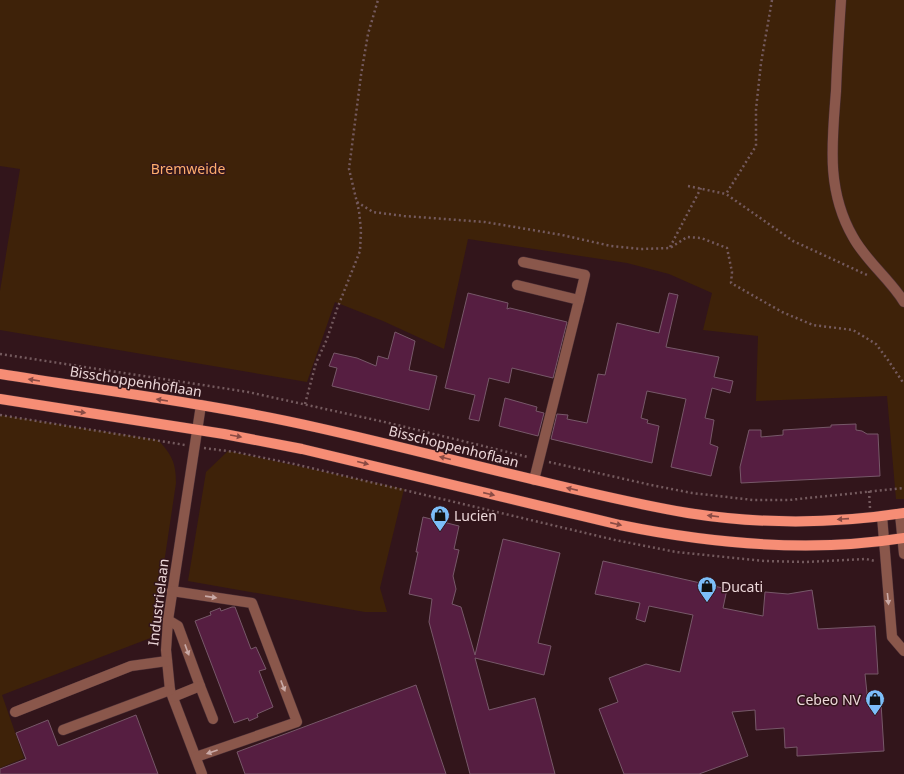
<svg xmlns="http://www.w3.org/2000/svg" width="904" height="774" font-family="'Noto Sans',sans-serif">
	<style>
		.green { fill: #3e2209 }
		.building { fill: #561e41; stroke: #775869 }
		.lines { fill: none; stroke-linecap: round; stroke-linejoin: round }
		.minor-casing { stroke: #4c3036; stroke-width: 11 }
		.major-casing { stroke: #4c3036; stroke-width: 11 }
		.path { stroke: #745a5e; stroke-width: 2.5; stroke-dasharray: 2 3; stroke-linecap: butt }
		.minor { stroke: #8a574b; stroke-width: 10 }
		.major { stroke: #f68d75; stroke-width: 10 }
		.oneway { fill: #8a4b44 }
		.oneway2 { fill: #caaaa7 }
		.labels { text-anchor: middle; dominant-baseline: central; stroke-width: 3; stroke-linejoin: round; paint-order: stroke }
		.park-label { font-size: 14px; fill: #fead6c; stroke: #32151b }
		.street-label { font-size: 14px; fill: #ecd7d9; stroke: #32151b }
		.poi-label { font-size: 14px; fill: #ecd7d9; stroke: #32151b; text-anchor: start }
	</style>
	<rect width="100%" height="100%" fill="#32151b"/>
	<g class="green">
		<polygon points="0,0 904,0 904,499 896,499 887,396 756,401 758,336 703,330 712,293 669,274 627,263 468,239 444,349 383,321 335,302 307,382 0,330 0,291 20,169 0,166"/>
		<path d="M0,415L158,440C172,455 176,463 176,483L153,637L2,695L24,758L0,768Z"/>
		<polygon points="228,451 404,489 380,588 387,612 365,612 188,581 206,472"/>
	</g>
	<g class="building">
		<polygon points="468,293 508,303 507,309 510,308 567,322 553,378 512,368 509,383 489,378 479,421 469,419 475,395 445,388"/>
		<polygon points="669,293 678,295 666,347 719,357 714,377 733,381 730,393 712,388 705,418 714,420 710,444 718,447 711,476 671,467 686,399 647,391 641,418 648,420 647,423 659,426 652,463 551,439 557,414 568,415 567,419 587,423 598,374 605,375 617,323 659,333"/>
		<polygon points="395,332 415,341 409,370 437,376 429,410 332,386 337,368 329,366 334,353 357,358 376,366 378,356 388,359"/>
		<polygon points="505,398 537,407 536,411 544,413 538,436 499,426"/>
		<polygon points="856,424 856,430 862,431 867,434 878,434 880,476 741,483 740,467 749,430 761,430 761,437 783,435 783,430 831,427 831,425"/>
		<polygon points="423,517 459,526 454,549 459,550 453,576 456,589 452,604 461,607 475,655 503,539 560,553 538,643 551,646 544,675 475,658 489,710 535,698 555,774 470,774 429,622 432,599 409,594 418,552 416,552"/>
		<polygon points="603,561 727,589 723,608 763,616 765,592 788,594 812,590 818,629 875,626 878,674 865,674 868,703 881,703 884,751 797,756 797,747 785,748 784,728 756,730 755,710 732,712 748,756 699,774 624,774 599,709 618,702 609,678 646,664 680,672 693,615 649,606 645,622 636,619 640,603 595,594"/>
		<polygon points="232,607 235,607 251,649 256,647 266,669 259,671 273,707 257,714 258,717 249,721 248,718 234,723 195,621 211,615 210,612 220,608 221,611"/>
		<polygon points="416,685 446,774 245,774 237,752"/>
		<polygon points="136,715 158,774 0,774 0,769 26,759 16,733 48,720 58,746"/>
	</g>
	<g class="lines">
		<defs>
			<g id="minor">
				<path d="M841,0C839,30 837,61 836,91C832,143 826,190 853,237C866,261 889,278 904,302"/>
				<polyline points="523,262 585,275 579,300"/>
				<polyline points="517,285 579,300 534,480"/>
				<polyline points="201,405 168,620 166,650 170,690 202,774"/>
				<polyline points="900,514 904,554"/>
				<polyline points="882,516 892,637 904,651"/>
				<polyline points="172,591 252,603 297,722 196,757"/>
				<polyline points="168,620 178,626 200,686"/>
				<polyline points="173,697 200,686 213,719"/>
				<polyline points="15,712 131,666 167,661"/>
				<polyline points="63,730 170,690"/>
			</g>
			<g id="major">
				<path d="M0,374C106,391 214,404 319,428C395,445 471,465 548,483C594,494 641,505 688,513C758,524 833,524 904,513"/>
				<path d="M0,399L224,434L302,449L620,525C713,544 810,553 904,538"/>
			</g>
		</defs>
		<use href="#minor" class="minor-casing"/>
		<use href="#major" class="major-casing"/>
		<g class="path">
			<polyline points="772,0 761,63 756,109 756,146 726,194 793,241 867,275"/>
			<polyline points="688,186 726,194"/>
			<polyline points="357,202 373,212 404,216 485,222 562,235 611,246 641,249 670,248 687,237 701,238 727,248 732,272 731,283 782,312 813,325 853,330 876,344 888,360 904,384"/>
			<polyline points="670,247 701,188"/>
			<polyline points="0,354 248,392 389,423 528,457"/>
			<polyline points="167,389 169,380"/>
			<polyline points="305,404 316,363 327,339 337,309 360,251 361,230 359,211 349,169 361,75 368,34 378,0"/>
			<polyline points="0,415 185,445"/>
			<polyline points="204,448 235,452 294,464 615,540 676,552 765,561 806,562 866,559 875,561"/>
			<polyline points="549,462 651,485 692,493 753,500 789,500 904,488"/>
			<polyline points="869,491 870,508"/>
		</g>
		<use href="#minor" class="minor"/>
		<use href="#major" class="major"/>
	</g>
	<defs><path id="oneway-solid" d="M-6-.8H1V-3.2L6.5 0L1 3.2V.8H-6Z"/></defs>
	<g class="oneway">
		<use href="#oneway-solid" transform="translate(34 380) rotate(-171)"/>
		<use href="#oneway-solid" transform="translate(162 400) rotate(-171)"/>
		<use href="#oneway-solid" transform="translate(80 412) rotate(9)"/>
		<use href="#oneway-solid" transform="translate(236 436) rotate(10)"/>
		<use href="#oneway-solid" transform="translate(445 458) rotate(-166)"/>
		<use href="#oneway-solid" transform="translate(363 463) rotate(14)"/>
		<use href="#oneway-solid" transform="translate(572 489) rotate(-167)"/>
		<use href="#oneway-solid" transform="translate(489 494) rotate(13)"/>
		<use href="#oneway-solid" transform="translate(713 516) rotate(-173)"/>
		<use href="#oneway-solid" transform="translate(843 519) rotate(176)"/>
		<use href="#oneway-solid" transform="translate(616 524) rotate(13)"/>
	</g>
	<g class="oneway2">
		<use href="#oneway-solid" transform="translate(211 597) rotate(8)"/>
		<use href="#oneway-solid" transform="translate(888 599) rotate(84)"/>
		<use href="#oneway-solid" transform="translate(187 650) rotate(70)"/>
		<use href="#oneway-solid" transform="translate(283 686) rotate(69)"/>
		<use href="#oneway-solid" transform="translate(212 752) rotate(161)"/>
	</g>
	<defs>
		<symbol id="shop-pin" viewBox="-11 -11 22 30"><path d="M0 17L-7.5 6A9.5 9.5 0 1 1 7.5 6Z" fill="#7cbef9" stroke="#32151b"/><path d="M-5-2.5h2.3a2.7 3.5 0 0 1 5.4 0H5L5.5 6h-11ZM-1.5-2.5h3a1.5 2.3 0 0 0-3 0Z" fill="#111"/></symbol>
	</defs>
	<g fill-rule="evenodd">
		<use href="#shop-pin" x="429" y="504" width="22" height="30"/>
		<use href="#shop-pin" x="696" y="575" width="22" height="30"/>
		<use href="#shop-pin" x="864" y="688" width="22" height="30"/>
	</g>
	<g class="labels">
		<g class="park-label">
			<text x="188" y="168">Bremweide</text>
		</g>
		<g class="street-label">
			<text transform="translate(136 381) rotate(9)">Bisschoppenhoflaan</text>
			<text transform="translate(454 446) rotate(14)">Bisschoppenhoflaan</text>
			<text transform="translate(158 602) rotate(-83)">Industrielaan</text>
		</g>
		<g class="poi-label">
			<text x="454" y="515">Lucien</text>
			<text x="721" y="586">Ducati</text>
			<text x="861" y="699" text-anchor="end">Cebeo NV</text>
		</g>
	</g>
</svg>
